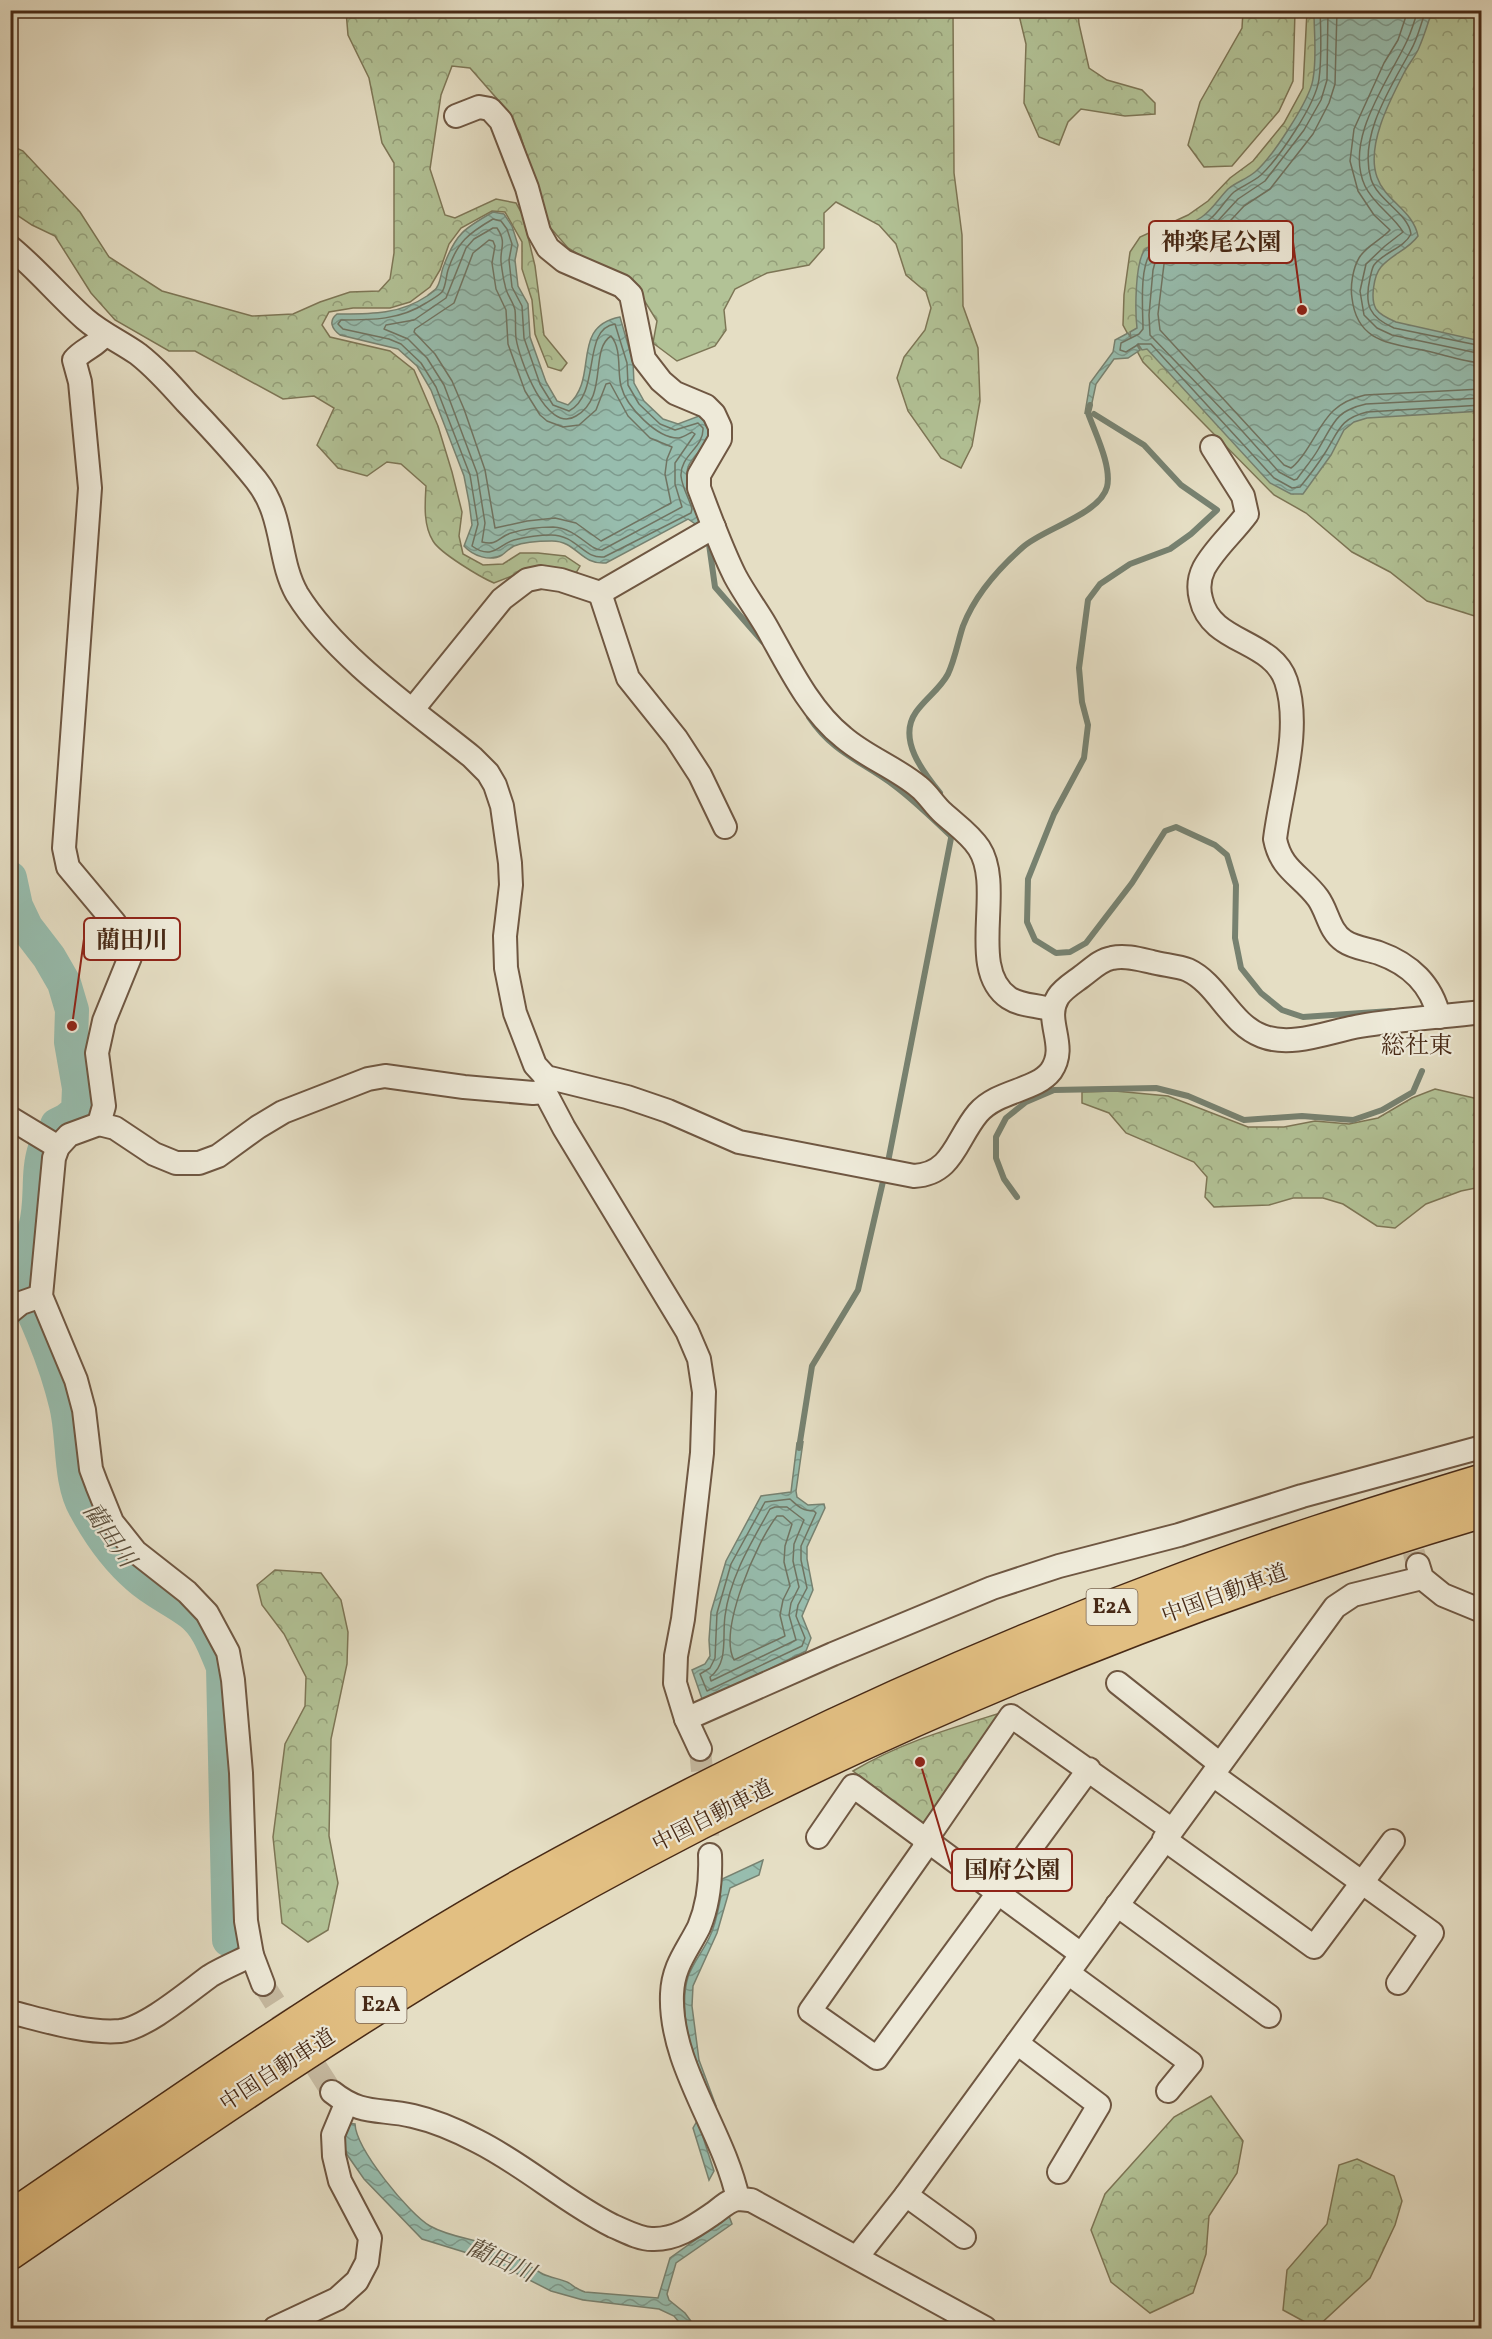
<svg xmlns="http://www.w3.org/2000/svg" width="1492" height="2339" font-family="Vollkorn,'Noto Serif JP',serif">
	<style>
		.forest { fill: url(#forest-crowns); stroke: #7d7656; stroke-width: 1.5 }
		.water { fill: url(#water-waves); stroke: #778271; stroke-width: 1.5 }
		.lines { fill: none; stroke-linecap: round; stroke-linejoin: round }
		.shore { stroke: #707462; stroke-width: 1.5 }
		.stream { stroke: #778271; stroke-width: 6 }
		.river { stroke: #97bdae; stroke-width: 34 }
		.street-tunnel { stroke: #c6baa1; stroke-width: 22; stroke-dasharray: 22 11; stroke-linecap: butt }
		.street-casing { stroke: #6f5742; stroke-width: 26 }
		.highway-casing { stroke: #482a16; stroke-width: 36 }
		.street { stroke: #eeead9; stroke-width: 22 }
		.highway { stroke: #e2bf82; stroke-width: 33 }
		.labels { text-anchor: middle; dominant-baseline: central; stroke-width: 4.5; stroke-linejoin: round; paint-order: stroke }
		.shield { fill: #eeead9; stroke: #7a6450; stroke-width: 1.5 }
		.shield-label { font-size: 21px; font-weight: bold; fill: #482a16 }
		.street-label { font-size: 22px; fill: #482a16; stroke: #eeead9 }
		.neighbourhood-label { font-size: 24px; fill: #482a16; stroke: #eeead9 }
		.water-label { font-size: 24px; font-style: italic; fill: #5c4f3c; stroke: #eeead9 }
		.leader { fill: none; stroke: #8f2418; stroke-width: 2 }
		.callout-dot { fill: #8f2418; stroke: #eeead9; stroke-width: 2 }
		.callout { fill: #eeead9; stroke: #8f2418; stroke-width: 2 }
		.callout-label { font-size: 24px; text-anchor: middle; font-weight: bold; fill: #482a16 }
	</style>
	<defs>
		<pattern id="forest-crowns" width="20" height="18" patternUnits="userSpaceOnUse" patternTransform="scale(1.5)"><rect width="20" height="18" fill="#b2c296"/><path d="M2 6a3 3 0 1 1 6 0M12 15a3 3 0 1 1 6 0" fill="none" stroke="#939e79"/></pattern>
		<pattern id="water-waves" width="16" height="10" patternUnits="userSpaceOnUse" patternTransform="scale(1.5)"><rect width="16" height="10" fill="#97bdae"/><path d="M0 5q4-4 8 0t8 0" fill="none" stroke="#7d9a8d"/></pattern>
	</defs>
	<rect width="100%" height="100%" fill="#e5dec4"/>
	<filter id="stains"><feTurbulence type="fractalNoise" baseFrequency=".00333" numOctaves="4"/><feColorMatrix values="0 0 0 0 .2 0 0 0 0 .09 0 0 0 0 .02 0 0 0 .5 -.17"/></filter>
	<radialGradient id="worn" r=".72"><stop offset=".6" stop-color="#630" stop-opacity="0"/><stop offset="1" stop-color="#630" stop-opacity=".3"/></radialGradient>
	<g class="forest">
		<path d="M346,11H953L954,173L962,235L963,306L978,348L980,401L972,446L961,468L941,458L908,411L897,378L904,357L925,330L931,308L926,292L906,275L896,244L879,225L836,202L824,213V248L809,265L767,273L735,289L724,310L726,330L715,346L677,361L653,343L657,321L639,292L620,273L596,265L568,248L548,225L520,134L506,109L470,68L452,66L441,95L430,169L445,215L455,218L496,199L516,203L523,216L535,266L544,335L567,363L561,371L548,367L535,334L532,300L522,269V242L505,212L492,211L461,228L449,244L440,270L430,287L410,302L390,308H353L329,312L322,325L330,337L390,351L414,370L438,426L452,472L462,512L459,536L463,554L483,565L503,564L520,553H538L565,556L580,566L576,573L543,568L517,574L494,583C480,577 440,553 433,541C423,525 425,503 426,486L401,464L387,462L367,476L338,468L317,445L334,408L314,396L283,399L195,351H169L115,320L91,293L55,236L32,225L11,211L10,145L23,151L80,212L109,257L162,291L252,316L293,314L320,302L350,292L379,291L390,279L394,253V163L382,143L369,78L348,35Z"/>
		<polygon points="1018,11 1078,11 1079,24 1089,68 1107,80 1142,90 1155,103 1155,114 1125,116 1081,109 1068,122 1059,145 1039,137 1024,103 1026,44"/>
		<polygon points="1243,11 1295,11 1293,81 1279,111 1232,166 1204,167 1188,145 1200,102 1242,28"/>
		<polygon points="1307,11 1481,11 1481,618 1427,601 1390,572 1352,552 1306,513 1274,495 1143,362 1123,325 1124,295 1130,252 1140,237 1188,215 1208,201 1230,178 1253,161 1284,123 1303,88"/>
		<polygon points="1435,1089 1474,1098 1481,1102 1481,1187 1461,1191 1426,1204 1395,1228 1377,1226 1343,1204 1323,1198 1293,1198 1269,1205 1214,1207 1205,1197 1207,1177 1194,1162 1126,1133 1109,1113 1082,1103 1082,1092 1115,1091 1168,1096 1248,1127 1284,1127 1315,1121 1349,1124 1378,1118 1412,1098"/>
		<polygon points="275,1570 321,1573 341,1600 348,1632 347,1664 331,1739 329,1836 338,1883 328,1930 308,1942 282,1923 273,1837 285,1744 305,1706 306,1677 284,1634 262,1605 257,1585"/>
		<path d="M1010,1710L925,1825L853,1771C903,1741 956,1727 1010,1710Z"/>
		<polygon points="1211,2096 1243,2141 1237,2173 1209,2216 1206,2254 1193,2293 1150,2313 1111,2282 1091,2230 1105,2194 1174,2117"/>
		<polygon points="1357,2159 1394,2176 1402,2201 1395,2225 1370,2278 1316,2328 1283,2310 1287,2270 1327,2224 1339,2165"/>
	</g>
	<g class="water">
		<path d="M1314,11H1432C1428,23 1424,37 1418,50C1414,58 1408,65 1404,73C1389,102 1366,146 1377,177C1385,201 1413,210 1418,236C1408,250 1392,254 1381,267C1374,275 1370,299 1376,309C1380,315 1389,319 1396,322L1481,341L1482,411L1367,418L1354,422L1344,430L1331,455L1303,494H1291L1270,483L1147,349L1142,350L1138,344L1137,345L1140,350L1128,358L1114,359L1096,384L1090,412L1085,413L1090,383L1113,352L1115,340L1128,333L1131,338L1130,332L1137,328C1135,311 1135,265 1144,251C1151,241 1190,226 1203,216C1213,209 1219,198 1228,189C1236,182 1247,179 1255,172C1271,159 1310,100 1313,79C1317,57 1314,33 1314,11Z"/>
		<path d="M493,212L504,214L512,226L518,245L515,260L518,286L528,304L530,337L546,382L557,401L568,405C600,378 569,327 620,317L633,362L634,383L644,401L663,419L678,424L699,416C727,435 694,450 688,467C683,484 699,500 697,517L701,522L697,525L688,519L606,563C580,565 577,541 552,541C541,541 524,542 514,546C510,548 506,552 502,555C490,562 473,556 464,546L472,525L469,502L464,476L431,390L417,366L398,349L340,335C332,329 328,321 337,314C369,314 399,315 427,296C430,293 436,290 437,287C441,281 441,271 444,265C456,233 465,228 493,212Z"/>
		<polygon points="803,1442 796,1491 797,1497 808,1505 824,1504 825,1508 807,1547 807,1559 813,1590 802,1616 811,1638 806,1651 712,1697 702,1699 692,1670 705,1664 710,1656 709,1640 711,1612 726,1561 761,1496 791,1492 797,1443"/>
		<path d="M763,1860L759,1875L730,1888L717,1933L693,1986L692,2006L699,2060L716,2106L700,2128L714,2171L709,2180L693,2128L708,2102C695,2069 677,2013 688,1977C693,1962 704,1950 710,1936C716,1924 718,1910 721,1896L717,1893L720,1880Z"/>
		<path d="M345,2123L355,2124C356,2149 409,2214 430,2226C453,2239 480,2239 504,2250C518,2257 530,2267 543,2274C551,2278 562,2279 569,2283C575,2287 578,2290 585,2292L658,2298L670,2258L729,2216L732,2224L676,2263L667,2294L669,2300L685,2313L696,2328H684L674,2316L659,2309L583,2300L551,2291L490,2260L422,2239L364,2179L348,2156L338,2135Z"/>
	</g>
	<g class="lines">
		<g class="shore">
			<path d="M1320,10C1321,33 1322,57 1319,79C1316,104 1279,158 1261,175C1253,182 1242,186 1234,192C1225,200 1219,212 1210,219C1194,232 1161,241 1151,253C1139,267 1143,312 1143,329L1139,334L1121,343L1120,350L1126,352L1139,344H1151L1274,478L1292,488L1300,487C1309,476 1318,464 1325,453C1339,431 1339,419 1367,412L1482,405"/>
			<path d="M1328,10L1327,80L1321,100L1304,130L1265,181L1238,199L1214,225L1195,238L1162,254L1156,259L1153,270L1149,315L1150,335L1235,423L1279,472L1294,480L1297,479C1304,469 1313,459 1319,448C1334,423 1335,411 1366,404L1482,398"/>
			<path d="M1337,10L1335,84L1329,103L1313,134L1270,189L1244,206L1219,233L1198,247L1164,264L1158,314L1160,330L1284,465L1291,468C1296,465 1299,460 1303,455C1323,427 1326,404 1365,395L1482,389"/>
			<path d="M1408,10L1398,40L1384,63L1354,129L1350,161L1358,191L1374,215L1390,230C1381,240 1366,246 1359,258C1353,268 1350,286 1352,298C1357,343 1391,343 1427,351C1445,355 1464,362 1482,363"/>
			<path d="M1418,10C1414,22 1411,34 1405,45C1386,84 1344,141 1365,186C1374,205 1393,215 1403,232L1385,246L1366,264L1360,291L1364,315L1377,328L1392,335L1482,354"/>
			<path d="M1426,10C1421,23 1418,38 1411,50C1391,87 1358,136 1371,179C1378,201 1408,213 1411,234C1404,248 1384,252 1374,265C1372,268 1371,274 1370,278C1364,305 1369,317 1394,328L1482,346"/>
			<path d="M493,219L501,221L507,229L512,244L509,260L512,287L522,306L524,338L540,384L553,405L569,411C602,393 581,329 615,324L627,363L628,385L639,404L660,424L675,430L698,423L703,428C704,448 680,455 681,476C682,487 689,498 692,509L691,513L604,557C583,559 577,535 551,535C539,535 526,537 514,540C499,544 493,561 472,546L478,524L470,475L436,387L421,363L401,344L389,339L343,329L338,324L341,320C372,320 400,320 426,303C431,300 438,296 442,292C446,286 446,276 448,270C457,242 469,233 493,219Z"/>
			<path d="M493,228H497C507,243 500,247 501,262C502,270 503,278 505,285C506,294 513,301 515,310C516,319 515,329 516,338C519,358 546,435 576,416C609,397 589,350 611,336C622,349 617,370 621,386C626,406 657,439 679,438C683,437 688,434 692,432L695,434L675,463V484L682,507L602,550C590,551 577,528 553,527C540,527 524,529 511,533C498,537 498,546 482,542L485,523L477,473L444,385L427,358L408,339L384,329L386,325L414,320L446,298L466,248L474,239Z"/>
			<polygon points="489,240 493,241 495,246 492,263 496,289 506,310 508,344 525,391 540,415 547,421 563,427 579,425 596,410 606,384 610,383 628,416 650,438 672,447 667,459 665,474 671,503 601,541 576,523 555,518 527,521 495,528 485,470 464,409 452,381 435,354 414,332 415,329 454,303 473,253"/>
			<path d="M790,1499C798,1506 802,1511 814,1511L816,1513L801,1546V1560L807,1588L798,1605L796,1616L805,1638L802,1646L707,1691L700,1674L710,1668L715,1658L717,1613L731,1564L765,1502Z"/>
			<path d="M775,1507H787L804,1520L794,1544L793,1561L799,1587L791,1603L789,1615L796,1640L711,1681L710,1677C729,1663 722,1637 725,1616C730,1577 751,1543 770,1509Z"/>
			<path d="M777,1516H783L792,1524L785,1546L784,1562L790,1586L783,1600L780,1615L785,1636L734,1660C718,1630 757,1541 777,1516Z"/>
		</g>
		<g class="stream">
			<polyline points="1094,414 1144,445 1181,485 1217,510 1191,534 1170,549 1130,564 1100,584 1088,600 1079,668 1082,702 1088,725 1084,758 1054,814 1028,879 1027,922 1035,940 1056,953 1070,952 1086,943 1132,883 1165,831 1176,827 1215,845 1227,855 1236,885 1235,938 1241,968 1261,993 1282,1010 1303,1017 1391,1011"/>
			<polyline points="706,540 709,544 715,587 763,642"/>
			<path d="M809,717C834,754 862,761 895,786C915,801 933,819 951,836"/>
			<path d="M940,793C923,772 897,739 916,712C926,698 940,689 948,674C955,659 958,641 963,626C975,595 998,569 1023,547C1043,529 1100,514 1107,487C1112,466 1095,433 1088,413L1090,405"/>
			<polyline points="888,1162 953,828"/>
			<polyline points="1017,1197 1004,1179 996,1158 996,1137 1006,1118 1026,1102 1054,1090 1156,1088 1188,1096 1244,1120 1302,1116 1353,1120 1382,1110 1413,1092 1422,1071"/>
			<polyline points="799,1448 812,1366 858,1290 884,1177"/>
		</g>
		<g class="river">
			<polyline points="10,878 16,906 26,927 49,957 64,983 72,1010 71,1042 79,1088 78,1111 67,1120 57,1125"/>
			<path d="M45,1148C36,1174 43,1202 35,1228C30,1244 21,1255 13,1269C34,1312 55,1358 66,1405C74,1437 69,1480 85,1508C98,1532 117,1559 138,1577C153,1591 174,1600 191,1613C208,1626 215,1648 223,1667L229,1940"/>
		</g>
		<g class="street-tunnel">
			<polyline points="1396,1488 1417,1564"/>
			<polyline points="700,1749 710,1855"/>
			<polyline points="263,1984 332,2092"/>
		</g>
		<defs>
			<g id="street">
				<path d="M456,116L479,107L490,109L501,121L527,188L539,232L548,248L564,261L622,286L631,295L644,359L661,381L675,393L706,406L714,414L720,427V439L699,475V488C710,517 721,548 735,576C744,593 756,609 766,626C787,663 809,710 843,737C866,757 895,767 919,787C928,794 934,805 943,813C955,824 970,834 979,848C1005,888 966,969 1009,998C1021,1006 1038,1005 1052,1010"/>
				<path d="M10,247C37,269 59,296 85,319C101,333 121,342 138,354C156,368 171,385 186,402C210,427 234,453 256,480C285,516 277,559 297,594C336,657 415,711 472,757L488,773L495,785L502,806L510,863L511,885L505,936L506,968L515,1013L535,1065L546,1077L627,1097L668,1111L739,1142L914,1176C953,1174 956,1139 978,1113C998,1090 1036,1091 1051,1071C1069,1045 1043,1021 1058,997C1063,989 1073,983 1081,977C1091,970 1100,960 1112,958C1125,955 1139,959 1152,962C1163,965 1178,966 1188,970C1218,984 1230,1024 1262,1036C1292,1048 1330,1031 1360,1026C1400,1019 1441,1017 1482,1012"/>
				<path d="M1212,447L1243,496L1247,514C1233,533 1215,548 1204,568C1199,578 1198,588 1201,599C1211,644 1272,639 1286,681C1302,729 1281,790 1275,839C1281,870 1301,875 1318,898C1328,912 1329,931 1344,941C1354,948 1367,949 1379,953C1410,964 1432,985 1439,1017"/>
				<polyline points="600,593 628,678 676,738 700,775 725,827"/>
				<polyline points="413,709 502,599 527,580 541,577 561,580 600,593 714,527"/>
				<polyline points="546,1078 545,1092 564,1128 687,1331 699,1359 704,1392 702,1453 683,1619 676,1656 675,1683 686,1719 700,1749"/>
				<polyline points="10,1118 58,1147"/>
				<path d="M99,1124L104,1106L97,1053L104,1021L130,957L126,942L114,922L68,867L64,848L90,488L80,382L74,360C83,349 97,346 105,334"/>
				<polyline points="10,1312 21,1303 41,1296"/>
				<polyline points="1418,1565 1422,1578 1443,1595 1482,1611"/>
				<polyline points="1118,1683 1220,1764"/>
				<polyline points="686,1719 833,1654 992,1588 1059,1566 1179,1535 1302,1496 1482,1447"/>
				<polyline points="1089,1769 877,2058 810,2011 923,1850 926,1840 1011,1716 1171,1829"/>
				<polyline points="1213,1775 1432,1933 1398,1983"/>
				<polyline points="818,1837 853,1786 1081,1954"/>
				<polyline points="1164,1839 1314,1947 1393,1841"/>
				<path d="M710,1855C711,1880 709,1903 699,1927C687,1951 673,1966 672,1994C669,2065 724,2131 738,2199"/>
				<polyline points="1117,1905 1269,2016"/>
				<polyline points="1068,1973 1191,2063 1168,2091"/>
				<polyline points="263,1984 252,1955 246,1921 241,1773 233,1680 228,1652 207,1613 187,1592 136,1552 112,1522 97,1485 91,1469 84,1410 76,1380 41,1296 54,1158 58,1147 69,1135 99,1124 115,1128 154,1154 176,1163 199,1163 218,1156 258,1127 283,1112 368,1079 385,1076 464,1087 533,1093 545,1092"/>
				<path d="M10,2012C43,2020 86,2034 120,2031C146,2028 188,1992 210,1976C223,1968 238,1962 252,1955"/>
				<polyline points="1017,2043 1099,2105 1059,2172"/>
				<path d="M332,2092C362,2116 379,2108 413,2116C435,2121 458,2131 477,2141C525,2165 565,2202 613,2226C625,2231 639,2239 652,2239C676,2240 695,2226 714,2213C721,2208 729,2200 738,2199C742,2199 747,2200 751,2200L985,2328"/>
				<polyline points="906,2195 964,2237"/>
				<polyline points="857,2257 906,2195 1335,1607 1353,1595 1422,1578"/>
				<polyline points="275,2328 337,2299 357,2281 367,2262 370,2238 340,2181 334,2156 333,2135 346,2104"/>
			</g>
			<g id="highway">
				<path d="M10,2218C177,2104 343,1986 519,1887C724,1773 938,1671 1158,1589C1264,1548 1373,1514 1482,1481"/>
				<path d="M10,2253C182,2135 353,2016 533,1913C832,1742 1152,1609 1482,1511"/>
			</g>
		</defs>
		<use href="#street" class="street-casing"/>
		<use href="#highway" class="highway-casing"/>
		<use href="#street" class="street"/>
		<use href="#highway" class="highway"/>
	</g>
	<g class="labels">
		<g class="shield">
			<rect x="1086.5" y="1589" width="51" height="36" rx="4.5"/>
			<rect x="355.5" y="1987" width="51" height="36" rx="4.5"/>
		</g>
		<g class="shield-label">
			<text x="1112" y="1607">E2A</text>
			<text x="381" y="2005">E2A</text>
		</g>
		<g class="street-label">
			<text transform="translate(1225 1595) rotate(-20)">中国自動車道</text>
			<text transform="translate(713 1817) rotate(-27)">中国自動車道</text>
			<text transform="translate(278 2071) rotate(-33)">中国自動車道</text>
		</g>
		<g class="neighbourhood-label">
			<text x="1417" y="1047">総社東</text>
		</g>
		<g class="water-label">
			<text transform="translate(108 1536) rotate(55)">藺田川</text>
			<text transform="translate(500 2262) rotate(24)">藺田川</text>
		</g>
	</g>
	<path class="leader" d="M1302 310L1293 242M72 1026L84 939M920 1762L952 1870"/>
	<g class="callout-dot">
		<circle cx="1302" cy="310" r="6"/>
		<circle cx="72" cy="1026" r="6"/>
		<circle cx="920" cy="1762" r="6"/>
	</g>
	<g class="callout">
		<rect x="1149" y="221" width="144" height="42" rx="6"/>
		<rect x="84" y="918" width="96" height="42" rx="6"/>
		<rect x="952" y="1849" width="120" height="42" rx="6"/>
	</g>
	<g class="callout-label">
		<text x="1221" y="250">神楽尾公園</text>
		<text x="132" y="948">藺田川</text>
		<text x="1012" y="1878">国府公園</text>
	</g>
	<rect width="1492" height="2339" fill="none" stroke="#e5dec4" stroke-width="36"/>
	<rect x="12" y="12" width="1468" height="2315" fill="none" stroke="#482a16" stroke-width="3"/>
	<rect x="18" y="18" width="1456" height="2303" fill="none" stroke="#482a16" stroke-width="1.5"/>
	<rect width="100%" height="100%" filter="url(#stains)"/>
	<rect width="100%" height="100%" fill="url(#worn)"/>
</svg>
